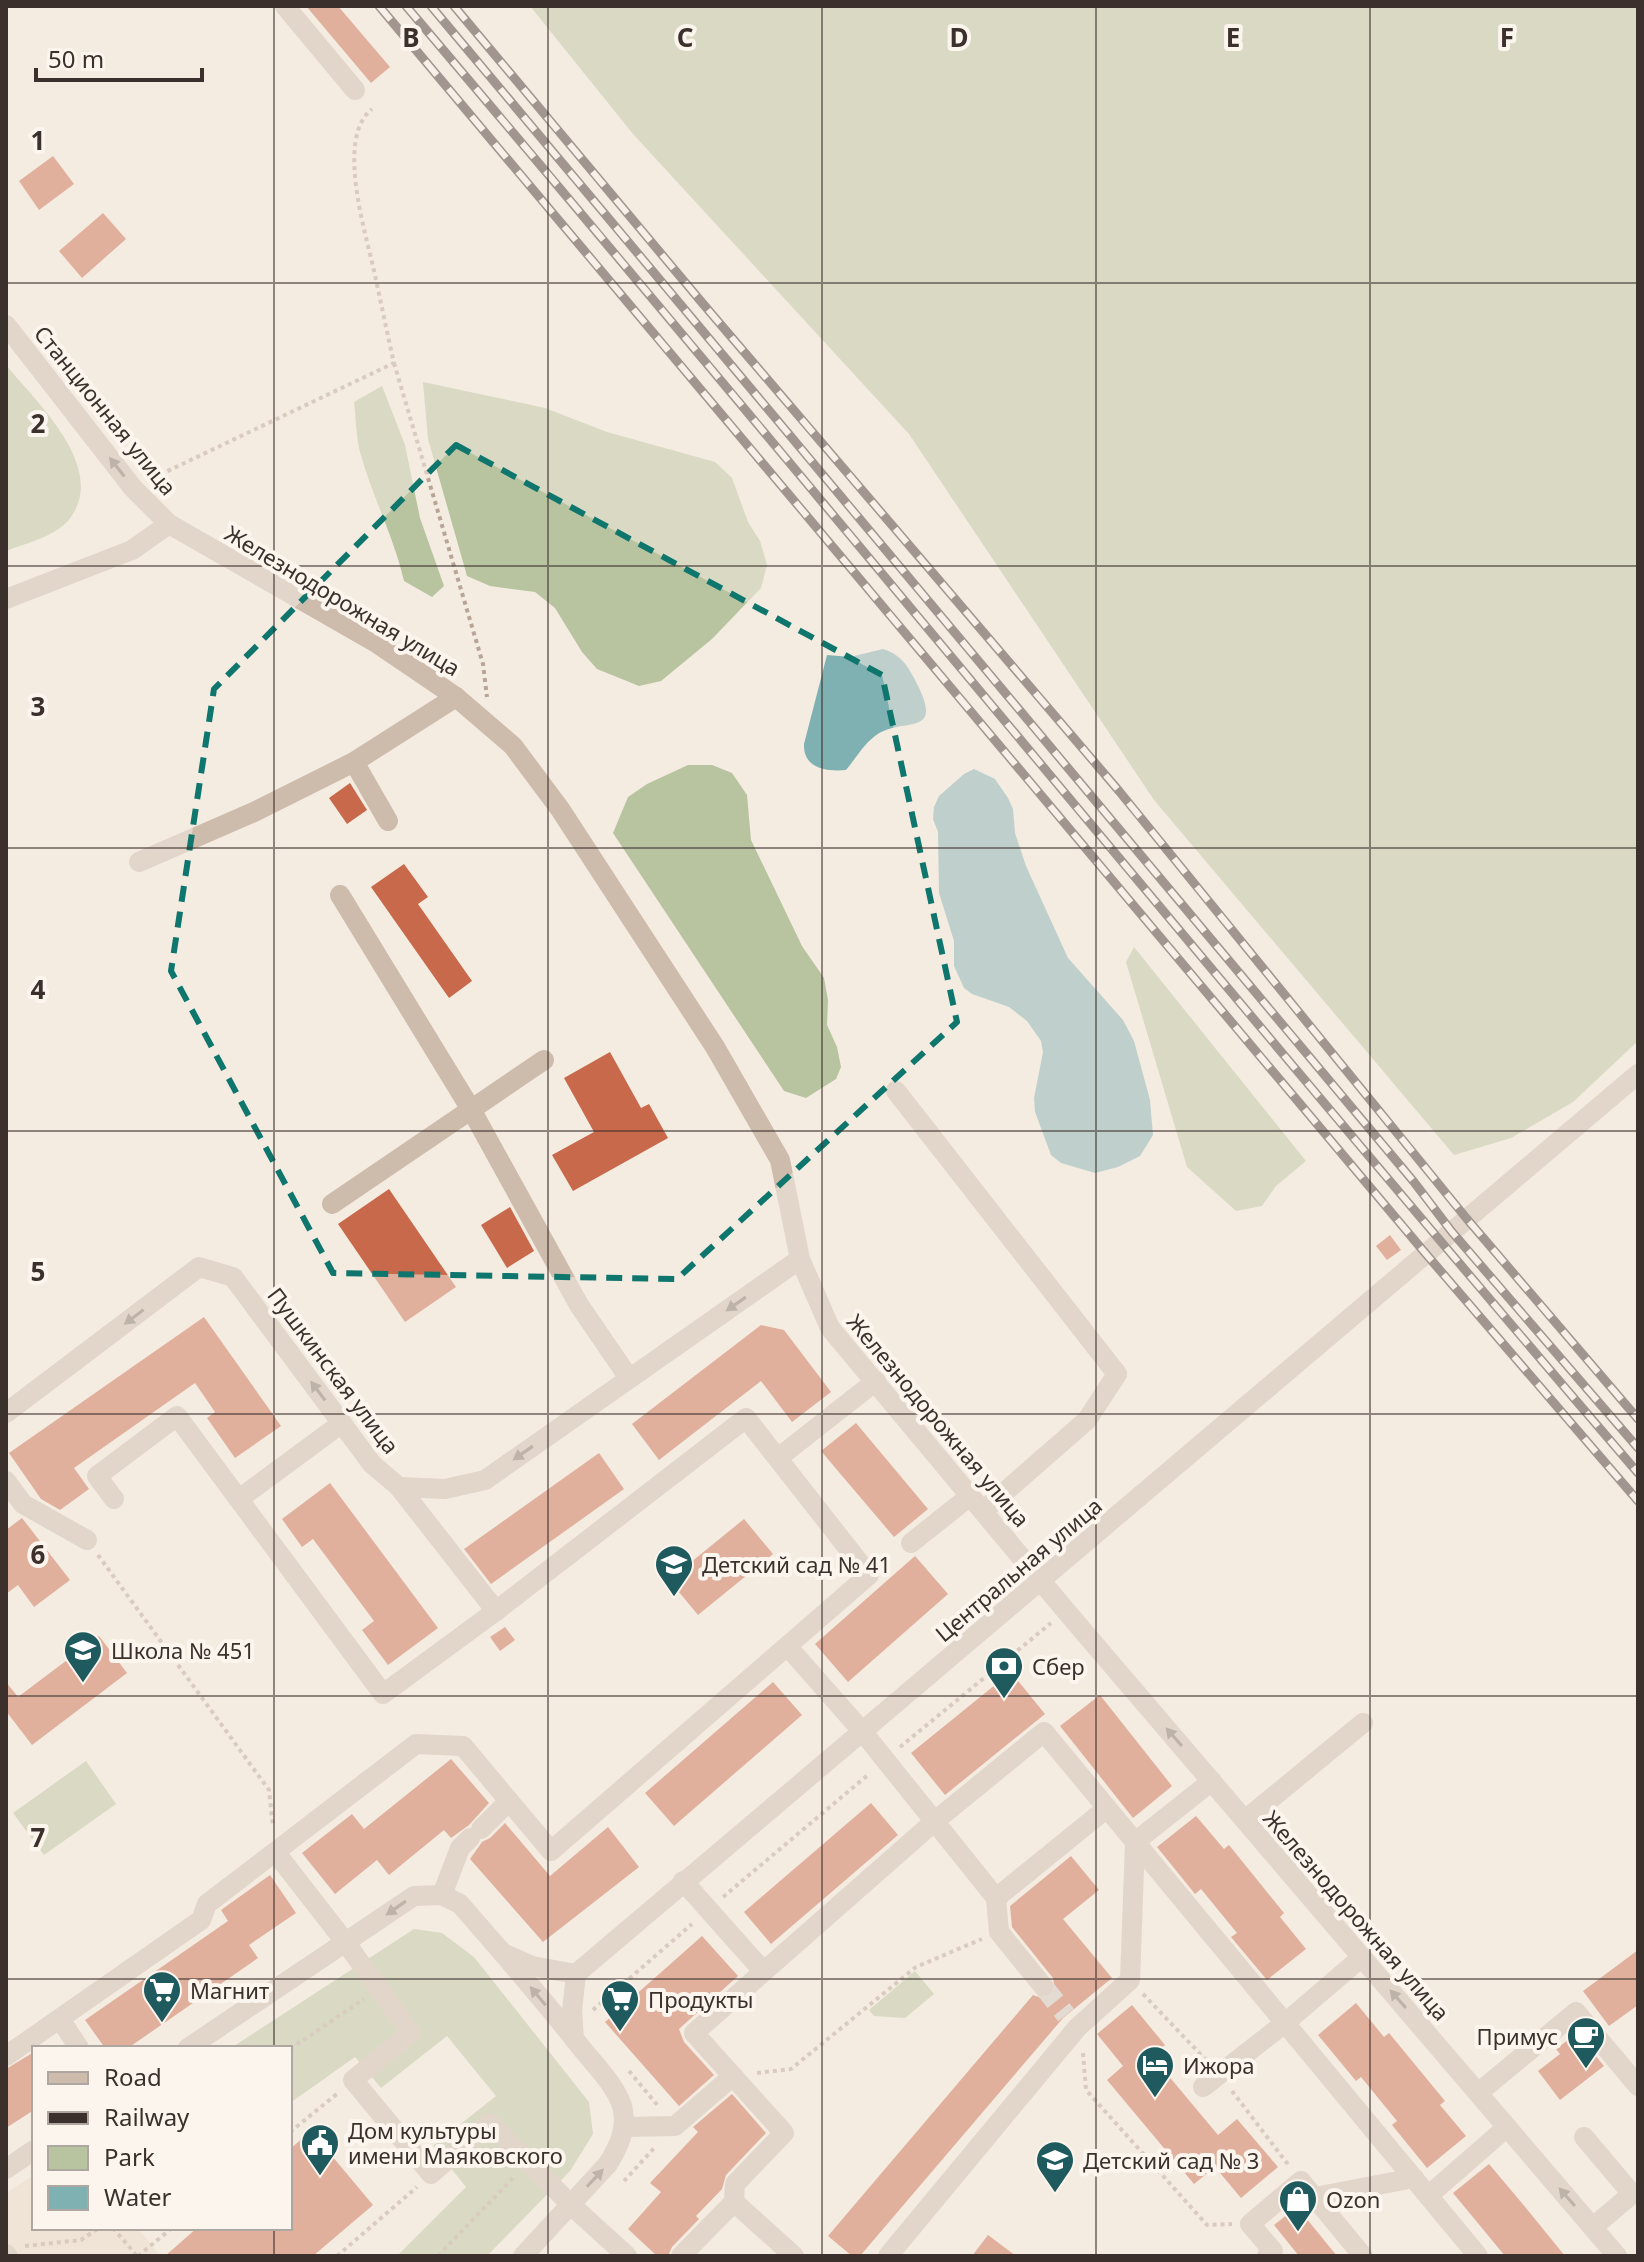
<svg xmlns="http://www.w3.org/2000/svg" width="1644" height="2262" font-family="'Noto Sans',sans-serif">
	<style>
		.green { fill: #b8c4a0 }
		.plaza { fill: #ecdcc8 }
		.water { fill: #7fb0b2 }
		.building { fill: #c8694b }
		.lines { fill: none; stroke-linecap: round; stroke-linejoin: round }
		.minor-tunnel { stroke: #cfc6bd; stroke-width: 20; stroke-dasharray: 20 10; stroke-linecap: butt }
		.path { stroke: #b9a596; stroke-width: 4; stroke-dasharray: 4 4; stroke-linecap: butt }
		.minor { stroke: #cdbbac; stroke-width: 20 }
		.rail-casing { stroke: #3b302b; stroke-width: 9 }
		.rail { stroke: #fbf5ee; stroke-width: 6; stroke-dasharray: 18; stroke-linecap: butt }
		.oneway { fill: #7d6f65 }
		.marked { fill: none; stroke: #0f766e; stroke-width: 6; stroke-dasharray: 16 10; stroke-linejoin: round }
		.grid { fill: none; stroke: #3b302b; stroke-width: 2; stroke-opacity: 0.55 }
		.labels { text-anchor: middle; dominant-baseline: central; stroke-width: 8; stroke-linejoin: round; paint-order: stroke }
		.street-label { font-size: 22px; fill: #3b302b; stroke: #fbf5ee }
		.poi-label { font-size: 22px; fill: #3b302b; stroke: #fbf5ee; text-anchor: start }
		.grid-label { font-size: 26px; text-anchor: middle; font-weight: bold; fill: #3b302b; stroke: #fbf5ee; stroke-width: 8; stroke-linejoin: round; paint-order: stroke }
	</style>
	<rect width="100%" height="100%" fill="#f4ebe1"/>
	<g class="green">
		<polygon points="530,6 1638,6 1638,1041 1573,1102 1511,1138 1454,1155 1154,800 909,434 633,134"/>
		<path d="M6,365C36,402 107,466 71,517C58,536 26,543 6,551Z"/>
		<polygon points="423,382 545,408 607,432 715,462 732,478 748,522 760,541 767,565 761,588 712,639 661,681 639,686 597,669 582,652 555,608 535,592 490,586 467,576 428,439"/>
		<path d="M382,386L405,445L420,518L444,586L432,597L404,581C394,537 372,496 360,452C356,436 356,418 354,402Z"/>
		<polygon points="688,765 712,765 732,773 747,795 751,840 802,946 824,978 828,1000 827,1025 837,1047 841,1067 836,1079 806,1098 784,1091 613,833 628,797 647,784"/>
		<polygon points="1134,947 1306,1161 1276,1186 1262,1206 1236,1211 1187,1167 1126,962"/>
		<polygon points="86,1761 116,1804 44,1855 13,1813"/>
		<polygon points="414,1929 442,1933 474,1957 589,2102 593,2134 570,2171 487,2256 397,2256 466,2187 433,2146 496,2096 447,2036 381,2088 355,2057 290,2103 290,2048 231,2048"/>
		<polygon points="915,1971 934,1994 905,2018 874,2016 869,2010"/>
	</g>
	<polygon class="plaza" points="34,2175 34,2228 138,2228 160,2256 6,2256 6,2193"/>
	<g class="water">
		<path d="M883,649C899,654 906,663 914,678C948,741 902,715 875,736C863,745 856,758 846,770C826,772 803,768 804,744L827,655L850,657Z"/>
		<polygon points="974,769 995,779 1008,798 1013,809 1015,833 1026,866 1068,958 1123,1020 1134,1041 1150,1100 1153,1135 1140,1156 1118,1167 1095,1173 1061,1163 1051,1155 1035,1112 1034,1098 1043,1052 1041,1041 1027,1021 1009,1007 972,994 964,988 954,966 954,941 939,893 938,832 933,819 934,807 939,796 964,774"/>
	</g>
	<g class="building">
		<polygon points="306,6 338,6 390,67 371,83"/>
		<polygon points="53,156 74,184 39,210 19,181"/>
		<polygon points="103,213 126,239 82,278 59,251"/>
		<polygon points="350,783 367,810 347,824 329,798"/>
		<polygon points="404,864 428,897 418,904 472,981 449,998 371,887"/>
		<polygon points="610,1052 641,1108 649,1104 668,1138 573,1191 552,1155 594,1132 564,1078"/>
		<polygon points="389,1189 456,1287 405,1322 338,1224"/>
		<polygon points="510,1207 534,1251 507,1268 481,1225"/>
		<polygon points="1390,1235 1401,1250 1387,1260 1376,1246"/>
		<polygon points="204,1317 281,1426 235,1458 207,1418 215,1412 195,1383 74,1468 89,1489 60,1510 41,1499 9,1453"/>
		<polygon points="761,1325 784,1330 831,1392 792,1422 761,1381 659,1460 632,1424"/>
		<polygon points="856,1423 928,1509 894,1537 821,1451"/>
		<polygon points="599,1453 624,1489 491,1584 464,1549"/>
		<polygon points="330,1483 438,1628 388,1665 362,1630 374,1621 313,1539 302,1547 282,1519"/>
		<polygon points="22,1518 70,1580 34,1607 18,1585 6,1594 6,1530"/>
		<polygon points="744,1519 773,1554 698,1615 669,1580"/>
		<polygon points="915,1556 948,1594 848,1682 815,1644"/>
		<polygon points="505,1627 515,1640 500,1651 490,1637"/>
		<polygon points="99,1636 127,1673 32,1745 6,1711 6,1682 18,1697"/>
		<polygon points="1011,1672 1045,1714 945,1795 911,1753"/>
		<polygon points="773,1682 802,1715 674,1826 645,1793"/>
		<polygon points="1100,1695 1172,1786 1133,1818 1060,1726"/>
		<polygon points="451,1759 489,1803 469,1825 451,1838 444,1830 389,1875 377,1860 335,1894 302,1853 352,1814 364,1829"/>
		<polygon points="871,1803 898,1835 771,1944 744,1912"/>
		<polygon points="1196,1816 1224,1849 1229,1845 1284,1913 1280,1917 1306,1949 1267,1980 1231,1937 1237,1933 1201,1889 1195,1894 1157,1847"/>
		<polygon points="505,1823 550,1876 608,1827 639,1867 543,1942 470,1859 482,1842 490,1838"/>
		<polygon points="1071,1856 1099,1890 1063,1919 1112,1978 1063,2018 860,2256 852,2256 828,2236 1033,1995 1044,1999 1055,1991 1053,1978 1012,1927 1010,1906"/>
		<polygon points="270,1875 296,1913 249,1945 258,1958 128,2048 105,2048 85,2020 228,1921 221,1910"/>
		<polygon points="702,1936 738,1976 679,2029 684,2042 714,2075 679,2106 605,2022"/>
		<polygon points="1638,1950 1638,2005 1609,2026 1583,1991"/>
		<polygon points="1356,2003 1384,2037 1389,2033 1445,2101 1440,2105 1466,2136 1427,2168 1392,2125 1397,2121 1361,2077 1356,2081 1318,2035"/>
		<polygon points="1132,2005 1165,2045 1152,2056 1218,2135 1237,2119 1278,2167 1241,2198 1215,2167 1194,2184 1107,2080 1123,2066 1097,2034"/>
		<polygon points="1577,2033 1604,2066 1560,2100 1538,2071 1560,2054 1556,2049"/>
		<polygon points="34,2052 34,2110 6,2128 6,2069"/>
		<polygon points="732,2094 766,2133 726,2175 722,2189 696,2216 699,2219 672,2247 668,2256 657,2256 628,2229 661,2192 650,2183 698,2132 693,2127"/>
		<polygon points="311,2131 373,2205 313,2256 165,2256 197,2228 290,2228 290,2149"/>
		<polygon points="1489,2164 1526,2208 1565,2256 1505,2256 1453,2193"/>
		<polygon points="1297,2207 1337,2256 1299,2256 1274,2225"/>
		<polygon points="988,2235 1016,2256 972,2256"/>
	</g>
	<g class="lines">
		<polyline class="minor-tunnel" points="1043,1986 1066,2015"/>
		<g class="path">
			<polyline points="394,363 483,664 487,697"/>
			<path d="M153,478L394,363C387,333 381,302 374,271C366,233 335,138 372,109"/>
			<polyline points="98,1555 269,1790 273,1827"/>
			<polyline points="900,1747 1051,1623"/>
			<polyline points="723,1897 869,1774"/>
			<polyline points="1143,1994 1206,2060"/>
			<polyline points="593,2010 692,1924"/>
			<polyline points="290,2049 364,1999"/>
			<polyline points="1083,2053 1086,2090 1207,2225 1232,2224"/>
			<polyline points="629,2071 659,2107"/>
			<polyline points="757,2073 791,2069 916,1967 982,1939"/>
			<polyline points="1232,2091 1290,2167"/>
			<polyline points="290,2132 338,2093"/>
			<polyline points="624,2181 656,2146"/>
			<polyline points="113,2228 137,2256"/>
			<polyline points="25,2246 81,2240 99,2228"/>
			<polyline points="138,2256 172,2228"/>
			<polyline points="337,2256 417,2187"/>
			<polyline points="438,2256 514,2177"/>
		</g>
		<g class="minor">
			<polyline points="285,6 355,90"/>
			<polyline points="6,325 133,488 169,524 375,642 456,697 513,746 560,809 715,1047 780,1160 800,1259 830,1328 1066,1611 1617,2256"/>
			<polyline points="6,599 132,550 169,524"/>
			<polyline points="354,762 388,821"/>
			<polyline points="139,862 254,812 354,762 456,697"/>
			<polyline points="340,895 472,1111 579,1305 629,1378"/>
			<polyline points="896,1091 1117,1374 1087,1420 983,1511"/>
			<polyline points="332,1204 544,1060"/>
			<polyline points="6,1413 199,1267 233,1277 372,1464 399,1487 445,1489 485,1480 800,1259"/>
			<polyline points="778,1458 876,1381"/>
			<polyline points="6,1481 23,1504 87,1540"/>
			<polyline points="114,1499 97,1476 177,1416 383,1694 496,1611"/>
			<polyline points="239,1499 342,1423"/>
			<polyline points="911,1543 970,1496"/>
			<polyline points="788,1647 862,1731 996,1898 999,1932 1043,1986"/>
			<polyline points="1245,1820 1363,1723"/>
			<polyline points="481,1829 509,1801"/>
			<polyline points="276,1853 346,1943 411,2033 353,2080 431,2174 490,2123 571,2205 627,2256"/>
			<polyline points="683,1881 763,1971"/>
			<polyline points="442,1895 460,1848 470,1838"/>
			<polyline points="996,1898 1107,1808"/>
			<polyline points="507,1955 532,1966 576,1974"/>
			<polyline points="60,2019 79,2048"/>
			<polyline points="574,2039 572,2011 576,1974 1638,1074"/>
			<path d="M188,2048L414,1896L442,1895L460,1904C502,1952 544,2000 583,2050C597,2067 615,2085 622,2106C628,2127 619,2146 608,2164L523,2256"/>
			<polyline points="6,2056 201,1920 207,1904 416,1744 463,1746 551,1851 869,1575 746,1418 496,1611 399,1487"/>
			<polyline points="1203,2087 1285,2023 1362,1957"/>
			<polyline points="1478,2093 1576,2012 1638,2086"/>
			<polyline points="624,2127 675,2126 733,2076"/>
			<polyline points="1584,2137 1632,2194 1593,2227"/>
			<polyline points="6,2169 34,2150"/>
			<polyline points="1428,2196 1507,2127"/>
			<polyline points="1315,2197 1414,2178"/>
			<polyline points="734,2202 735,2184 784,2133 694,2033 935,1821 1044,1732 1478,2256"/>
			<polyline points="6,2254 8,2256"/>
			<polyline points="681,2256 734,2202 794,2256"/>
			<polyline points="888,2256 1077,2028 1130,1980 1135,1842 1212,1781"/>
			<polyline points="1267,2256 1273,2251 1250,2224 1301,2181 1363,2256"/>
		</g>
		<defs>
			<g id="rail">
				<polyline points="379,6 1426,1254 1638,1501"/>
				<path d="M406,6C819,493 1222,988 1638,1473"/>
				<polyline points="431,6 1414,1182 1452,1232 1638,1448"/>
				<polyline points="454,6 704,305 1119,791 1467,1219 1638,1419"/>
			</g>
		</defs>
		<use href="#rail" class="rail-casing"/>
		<use href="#rail" class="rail"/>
	</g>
	<defs><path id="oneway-solid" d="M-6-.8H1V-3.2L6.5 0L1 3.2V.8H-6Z" transform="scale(2)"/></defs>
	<g class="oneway">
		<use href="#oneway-solid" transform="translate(117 467) rotate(-128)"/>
		<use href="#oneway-solid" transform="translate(736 1304) rotate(145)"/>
		<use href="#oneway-solid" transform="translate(134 1317) rotate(143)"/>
		<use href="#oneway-solid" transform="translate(318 1391) rotate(-127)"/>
		<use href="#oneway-solid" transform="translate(523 1453) rotate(145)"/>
		<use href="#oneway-solid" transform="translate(1174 1737) rotate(-131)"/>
		<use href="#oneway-solid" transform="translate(396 1908) rotate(145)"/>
		<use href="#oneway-solid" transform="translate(538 1996) rotate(-130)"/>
		<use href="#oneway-solid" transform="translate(1398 1999) rotate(-131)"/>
		<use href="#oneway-solid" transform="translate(595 2178) rotate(-47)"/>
		<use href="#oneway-solid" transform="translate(1567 2197) rotate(-131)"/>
	</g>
	<path d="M0 0H1644V2262H0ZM456,445L882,675L957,1022L677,1279L333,1273L171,971L214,689Z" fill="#f4ebe1" fill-opacity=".55" fill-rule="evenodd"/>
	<path class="marked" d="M456,445L882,675L957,1022L677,1279L333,1273L171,971L214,689Z"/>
	<path class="grid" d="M274,6V2048M548,6V2256M822,6V2256M1096,6V2256M1370,6V2256M6,283H1638M6,566H1638M6,848H1638M6,1131H1638M6,1414H1638M6,1696H1638M6,1979H1638M274,2228V2256"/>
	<defs>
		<symbol id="school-pin" viewBox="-11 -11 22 30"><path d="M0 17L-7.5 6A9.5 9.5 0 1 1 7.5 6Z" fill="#1f5a5e" stroke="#fbf5ee"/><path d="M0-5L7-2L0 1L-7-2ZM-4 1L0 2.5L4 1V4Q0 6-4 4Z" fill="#fff"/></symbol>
		<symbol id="bank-pin" viewBox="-11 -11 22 30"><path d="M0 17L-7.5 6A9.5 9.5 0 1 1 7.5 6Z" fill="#1f5a5e" stroke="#fbf5ee"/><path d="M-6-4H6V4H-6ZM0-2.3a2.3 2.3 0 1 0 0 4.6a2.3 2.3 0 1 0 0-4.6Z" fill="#fff"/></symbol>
		<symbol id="supermarket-pin" viewBox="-11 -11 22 30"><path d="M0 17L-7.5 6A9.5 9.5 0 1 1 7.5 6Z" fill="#1f5a5e" stroke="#fbf5ee"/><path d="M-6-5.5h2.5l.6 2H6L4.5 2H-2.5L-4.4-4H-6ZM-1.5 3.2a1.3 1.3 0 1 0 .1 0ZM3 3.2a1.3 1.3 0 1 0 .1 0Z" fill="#fff"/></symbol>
		<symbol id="cafe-pin" viewBox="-11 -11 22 30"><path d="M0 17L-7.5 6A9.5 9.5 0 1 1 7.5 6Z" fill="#1f5a5e" stroke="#fbf5ee"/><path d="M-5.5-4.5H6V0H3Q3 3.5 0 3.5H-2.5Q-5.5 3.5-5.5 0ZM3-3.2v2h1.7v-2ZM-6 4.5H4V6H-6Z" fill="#fff"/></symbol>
		<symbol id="hotel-pin" viewBox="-11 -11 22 30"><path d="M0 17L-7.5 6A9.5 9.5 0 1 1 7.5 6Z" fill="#1f5a5e" stroke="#fbf5ee"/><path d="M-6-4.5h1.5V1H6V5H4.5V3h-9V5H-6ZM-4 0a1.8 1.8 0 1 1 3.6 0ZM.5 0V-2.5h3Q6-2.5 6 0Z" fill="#fff"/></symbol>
		<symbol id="civic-pin" viewBox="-11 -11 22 30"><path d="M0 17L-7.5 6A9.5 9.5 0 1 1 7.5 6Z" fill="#1f5a5e" stroke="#fbf5ee"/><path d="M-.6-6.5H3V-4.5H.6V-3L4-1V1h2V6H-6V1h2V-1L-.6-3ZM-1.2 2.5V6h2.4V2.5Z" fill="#fff"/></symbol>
		<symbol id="shop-pin" viewBox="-11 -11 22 30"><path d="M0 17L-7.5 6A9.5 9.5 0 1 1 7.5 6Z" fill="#1f5a5e" stroke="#fbf5ee"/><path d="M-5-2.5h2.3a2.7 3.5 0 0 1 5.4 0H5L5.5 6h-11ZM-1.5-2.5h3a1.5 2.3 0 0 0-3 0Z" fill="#fff"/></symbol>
	</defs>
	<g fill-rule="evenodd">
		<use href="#school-pin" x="652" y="1542" width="44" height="60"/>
		<use href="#school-pin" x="61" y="1628" width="44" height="60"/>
		<use href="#bank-pin" x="982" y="1644" width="44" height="60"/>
		<use href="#supermarket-pin" x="140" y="1968" width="44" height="60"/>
		<use href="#supermarket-pin" x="598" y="1977" width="44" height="60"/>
		<use href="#cafe-pin" x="1564" y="2014" width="44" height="60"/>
		<use href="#hotel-pin" x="1133" y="2043" width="44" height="60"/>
		<use href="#civic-pin" x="298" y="2121" width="44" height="60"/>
		<use href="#school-pin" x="1033" y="2138" width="44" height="60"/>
		<use href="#shop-pin" x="1276" y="2177" width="44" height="60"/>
	</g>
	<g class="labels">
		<g class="street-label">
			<text transform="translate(106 410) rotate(51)">Станционная улица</text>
			<text transform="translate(343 600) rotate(31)">Железнодорожная улица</text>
			<text transform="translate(334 1370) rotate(53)">Пушкинская улица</text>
			<text transform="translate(939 1420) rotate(50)">Железнодорожная улица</text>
			<text transform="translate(1018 1569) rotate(-40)">Центральная улица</text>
			<text transform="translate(1357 1915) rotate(49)">Железнодорожная улица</text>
		</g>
		<g class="poi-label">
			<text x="702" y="1564">Детский сад № 41</text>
			<text x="111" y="1650">Школа № 451</text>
			<text x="1032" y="1666">Сбер</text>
			<text x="190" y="1990">Магнит</text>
			<text x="648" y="1999">Продукты</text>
			<text x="1558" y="2036" text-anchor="end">Примус</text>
			<text x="1183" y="2065">Ижора</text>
			<text x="348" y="2130">Дом культуры<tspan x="348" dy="25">имени Маяковского</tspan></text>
			<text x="1083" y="2160">Детский сад № 3</text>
			<text x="1326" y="2199">Ozon</text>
		</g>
	</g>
	<g class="grid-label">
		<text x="411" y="47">B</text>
		<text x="685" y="47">C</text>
		<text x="959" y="47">D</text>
		<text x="1233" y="47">E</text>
		<text x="1507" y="47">F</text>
		<text x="38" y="150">1</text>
		<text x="38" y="433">2</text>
		<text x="38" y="716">3</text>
		<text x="38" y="999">4</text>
		<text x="38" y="1281">5</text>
		<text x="38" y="1564">6</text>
		<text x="38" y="1847">7</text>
	</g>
	<rect width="1644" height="2262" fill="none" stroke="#3b302b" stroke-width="16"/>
	<rect x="32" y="2046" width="260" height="184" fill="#fbf5ee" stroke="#aea6a0" stroke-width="2"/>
	<rect x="48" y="2072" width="40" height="12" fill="#cdbbac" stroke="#aea6a0" stroke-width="2"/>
	<text x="104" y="2086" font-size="24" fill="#3b302b">Road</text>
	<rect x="48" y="2112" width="40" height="12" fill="#3b302b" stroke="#aea6a0" stroke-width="2"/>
	<text x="104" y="2126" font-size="24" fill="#3b302b">Railway</text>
	<rect x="48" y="2146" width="40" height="24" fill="#b8c4a0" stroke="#aea6a0" stroke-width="2"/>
	<text x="104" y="2166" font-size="24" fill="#3b302b">Park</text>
	<rect x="48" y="2186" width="40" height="24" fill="#7fb0b2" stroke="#aea6a0" stroke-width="2"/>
	<text x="104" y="2206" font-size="24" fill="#3b302b">Water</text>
	<path d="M36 68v12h166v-12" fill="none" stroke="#3b302b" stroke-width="4"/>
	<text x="48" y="68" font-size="24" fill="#3b302b" stroke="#fbf5ee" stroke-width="6" paint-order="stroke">50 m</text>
</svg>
